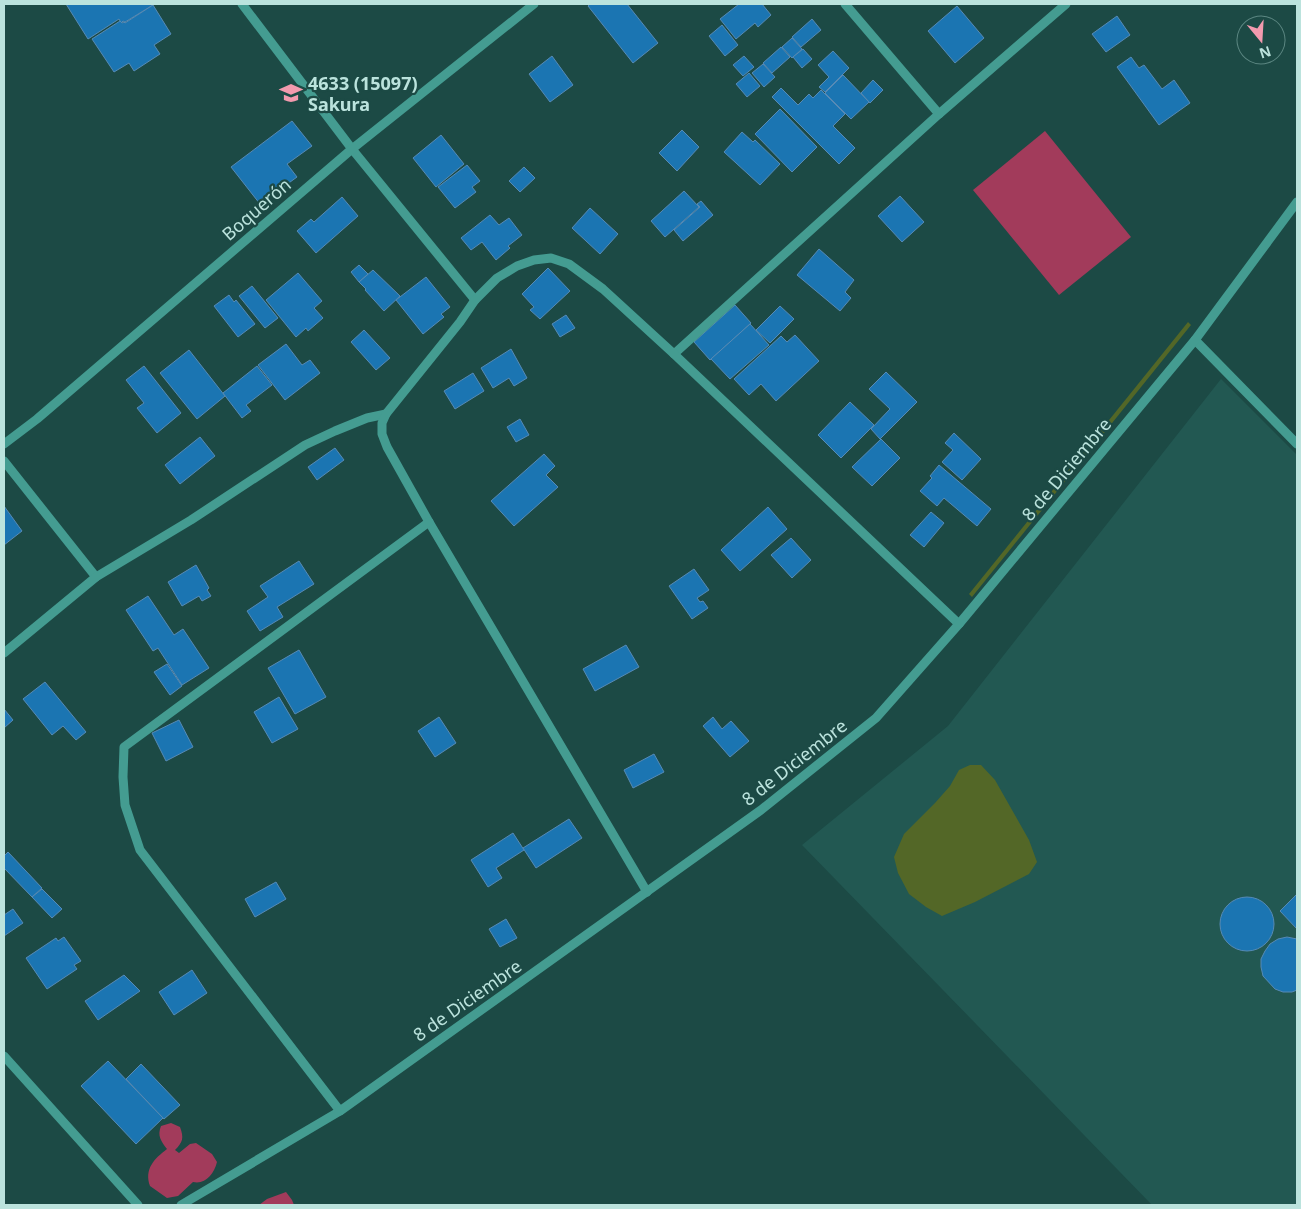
<svg xmlns="http://www.w3.org/2000/svg" width="1301" height="1209" font-family="'Noto Sans',sans-serif">
	<style>
		.built { fill: #225852 }
		.green { fill: #a23b5b }
		.water { fill: #536727 }
		.building { fill: #1b75b2; stroke: #568ab5 }
		.lines { fill: none; stroke-linecap: round; stroke-linejoin: round }
		.minor { stroke: #449c91; stroke-width: 9 }
		.labels { text-anchor: middle; dominant-baseline: central; stroke-width: 4.5; stroke-linejoin: round; paint-order: stroke }
		.poi-label { font-size: 18px; font-weight: bold; fill: #bbe3dd; stroke: #1c4a45; text-anchor: start }
		.street-label { font-size: 18px; fill: #bbe3dd; stroke: #1c4a45 }
	</style>
	<rect width="100%" height="100%" fill="#1c4a45"/>
	<polygon class="built" points="1221,379 1297,455 1297,1205 1152,1205 802,845 948,726"/>
	<g class="green">
		<polygon points="1045,131 1131,237 1059,295 973,190"/>
		<path d="M171,1123L180,1127C184,1138 183,1142 175,1150L179,1153L190,1144L196,1143L212,1154L217,1162C214,1174 205,1185 193,1182L178,1196L167,1198L150,1186C144,1169 154,1159 167,1149C161,1141 157,1136 161,1126Z"/>
		<polygon points="286,1192 292,1200 294,1205 259,1205 267,1199"/>
	</g>
	<g class="water">
		<polygon points="1188,322 1191,325 972,597 969,594"/>
		<polygon points="970,765 981,765 995,780 1029,840 1037,862 1029,874 975,902 942,916 926,907 909,894 898,873 894,857 904,834 935,803 950,786 959,770"/>
	</g>
	<g class="building">
		<polygon points="66,4 152,4 153,5 125,22 123,21 121,23 119,19 88,39"/>
		<polygon points="590,4 627,4 658,43 633,63 588,6"/>
		<polygon points="739,4 762,4 771,15 758,27 755,23 736,39 720,19"/>
		<polygon points="153,5 171,34 154,45 160,54 134,71 129,63 114,72 92,39 120,21 122,23 124,22 125,23"/>
		<polygon points="957,6 984,38 955,63 928,31"/>
		<polygon points="1117,16 1130,35 1106,52 1092,34"/>
		<polygon points="812,19 821,30 801,47 792,37"/>
		<polygon points="722,25 738,45 725,56 709,36"/>
		<polygon points="792,38 802,49 792,58 782,47"/>
		<polygon points="781,47 790,57 772,73 763,63"/>
		<polygon points="803,49 812,59 802,68 793,57"/>
		<polygon points="833,51 849,68 825,92 819,87 829,77 818,65"/>
		<polygon points="552,56 573,85 550,102 529,74"/>
		<polygon points="744,56 754,67 743,76 733,65"/>
		<polygon points="1131,57 1139,68 1144,65 1162,89 1174,80 1190,103 1159,125 1117,67"/>
		<polygon points="763,64 775,77 764,87 752,73"/>
		<polygon points="749,73 760,86 747,97 736,84"/>
		<polygon points="843,75 869,102 851,119 825,93"/>
		<polygon points="873,80 883,90 870,103 861,93"/>
		<polygon points="781,88 798,105 809,94 813,98 821,90 845,114 833,126 855,148 839,164 772,97"/>
		<polygon points="780,109 817,147 792,172 755,134"/>
		<polygon points="292,121 312,146 287,164 297,177 260,204 231,167"/>
		<polygon points="682,130 699,147 677,171 659,153"/>
		<polygon points="742,132 753,142 755,140 780,164 760,185 724,152"/>
		<polygon points="441,135 464,164 436,187 413,158"/>
		<polygon points="467,165 480,181 472,187 476,192 455,208 438,187"/>
		<polygon points="524,167 535,178 520,192 509,181"/>
		<polygon points="684,191 699,207 665,237 651,221"/>
		<polygon points="900,196 924,222 902,242 878,216"/>
		<polygon points="342,197 358,216 316,253 297,231 311,219 314,222"/>
		<polygon points="701,201 713,215 683,241 674,230 700,207 697,204"/>
		<polygon points="590,208 618,234 600,254 572,228"/>
		<polygon points="490,215 499,225 509,218 522,235 508,246 510,248 496,260 482,242 471,250 461,238"/>
		<polygon points="819,249 854,280 845,292 851,298 840,311 797,275"/>
		<polygon points="359,265 368,274 359,282 351,272"/>
		<polygon points="548,268 570,291 540,319 530,310 534,307 522,294"/>
		<polygon points="373,270 400,296 384,311 365,290 366,289 359,282"/>
		<polygon points="298,273 322,301 314,308 323,318 308,331 306,328 296,337 266,300"/>
		<polygon points="426,277 450,307 441,314 444,317 423,334 396,300"/>
		<polygon points="252,286 278,318 265,328 239,296"/>
		<polygon points="229,295 234,302 236,300 255,324 238,337 214,306"/>
		<polygon points="735,305 751,323 710,360 694,342"/>
		<polygon points="780,306 794,319 770,343 756,330"/>
		<polygon points="566,315 575,328 560,337 552,324"/>
		<polygon points="750,324 769,345 730,379 711,359"/>
		<polygon points="364,330 390,358 376,370 351,342"/>
		<polygon points="795,335 819,361 776,401 761,384 749,395 734,379 781,336 787,342"/>
		<polygon points="286,344 302,365 310,360 320,373 285,400 258,365"/>
		<polygon points="511,349 527,378 514,386 509,378 493,388 481,368"/>
		<polygon points="189,350 225,396 197,419 160,373"/>
		<polygon points="144,366 181,413 157,433 137,408 144,403 126,380"/>
		<polygon points="257,366 272,385 246,405 251,411 242,418 223,393"/>
		<polygon points="886,372 917,402 880,439 871,429 890,409 869,389"/>
		<polygon points="473,373 484,391 455,409 444,391"/>
		<polygon points="850,402 874,425 841,458 818,435"/>
		<polygon points="520,419 529,435 516,442 507,427"/>
		<polygon points="954,433 981,459 962,480 942,462 953,450 945,443"/>
		<polygon points="200,437 215,456 180,484 165,465"/>
		<polygon points="881,439 900,458 872,486 852,467"/>
		<polygon points="335,448 344,460 317,480 308,467"/>
		<polygon points="544,454 555,466 546,475 558,487 514,526 491,501"/>
		<polygon points="939,465 991,509 977,526 944,498 937,506 920,491 932,478 930,476"/>
		<polygon points="4,506 22,531 4,545"/>
		<polygon points="768,507 787,529 740,571 721,550"/>
		<polygon points="931,512 944,523 924,547 910,535"/>
		<polygon points="791,538 811,560 792,578 771,555"/>
		<polygon points="299,561 314,584 277,607 283,617 260,631 247,611 268,597 260,586"/>
		<polygon points="196,565 209,588 207,590 211,596 202,601 199,596 182,606 168,582"/>
		<polygon points="694,569 709,590 697,598 700,602 703,601 708,608 692,619 669,586"/>
		<polygon points="148,596 174,635 183,629 209,668 182,685 158,648 153,651 126,610"/>
		<polygon points="626,645 639,667 595,691 583,669"/>
		<polygon points="299,650 326,697 295,714 268,668"/>
		<polygon points="167,664 182,686 170,695 154,672"/>
		<polygon points="45,682 86,732 76,740 63,726 52,735 23,699"/>
		<polygon points="279,697 298,729 272,743 254,712"/>
		<polygon points="4,709 13,720 4,728"/>
		<polygon points="439,717 456,743 435,757 418,731"/>
		<polygon points="713,717 722,729 731,721 749,741 730,757 703,726"/>
		<polygon points="179,720 193,747 166,761 152,733"/>
		<polygon points="654,754 664,772 633,788 624,770"/>
		<polygon points="569,819 582,838 536,868 523,848"/>
		<polygon points="513,833 524,850 496,868 502,878 488,887 471,860"/>
		<polygon points="8,852 42,888 32,897 4,868 4,856"/>
		<polygon points="276,882 286,899 255,917 245,899"/>
		<polygon points="42,889 62,909 52,918 32,897"/>
		<polygon points="1297,894 1297,929 1280,911"/>
		<circle cx="1247" cy="924" r="27"/>
		<polygon points="13,909 23,923 4,936 4,915"/>
		<polygon points="506,919 517,938 500,947 489,929"/>
		<polygon points="64,937 81,961 74,965 77,969 47,989 26,958 56,938 58,941"/>
		<polygon points="1287,937 1297,939 1297,990 1292,992 1283,992 1275,989 1263,976 1261,967 1261,959 1265,951 1270,944 1278,939"/>
		<polygon points="192,970 207,993 174,1015 159,992"/>
		<polygon points="124,975 140,991 98,1020 85,1001"/>
		<polygon points="108,1061 163,1118 136,1144 81,1086"/>
		<polygon points="141,1064 180,1105 164,1119 126,1079"/>
	</g>
	<g class="lines">
		<g class="minor">
			<polyline points="242,4 352,149 475,300"/>
			<polyline points="845,4 939,114"/>
			<polyline points="1195,340 1297,444"/>
			<polyline points="674,354 939,114 1066,4"/>
			<polyline points="4,444 37,419 352,149 534,4"/>
			<polyline points="4,461 96,577"/>
			<polyline points="4,653 96,577 191,520 305,445 335,431 367,418 386,414"/>
			<polyline points="647,892 429,522 387,447 382,434 382,423 386,414 460,322 475,300 497,278 517,266 534,260 551,258 569,264 603,289 674,354 959,624"/>
			<polyline points="4,1056 138,1205"/>
			<polyline points="340,1111 140,850 125,805 123,777 124,747 429,522"/>
			<polyline points="181,1205 340,1111 761,810 876,718 959,624 1195,340 1297,202"/>
		</g>
	</g>
	<defs>
		<symbol id="school-bare" viewBox="-9 -9 18 18"><path d="M0-5L7-2L0 1L-7-2ZM-4 1L0 2.5L4 1V4Q0 6-4 4Z" fill="#f29aae" stroke="#1c4a45" stroke-width="2.5" paint-order="stroke"/></symbol>
	</defs>
	<g fill-rule="evenodd">
		<use href="#school-bare" x="275" y="77" width="32" height="32"/>
	</g>
	<g class="labels">
		<g class="poi-label">
			<text x="308" y="83">4633 (15097)<tspan x="308" dy="21">Sakura</tspan></text>
		</g>
		<g class="street-label">
			<text transform="translate(256 209) rotate(-41)">Boquerón</text>
			<text transform="translate(1066 469) rotate(-50)">8 de Diciembre</text>
			<text transform="translate(794 762) rotate(-38)">8 de Diciembre</text>
			<text transform="translate(467 1000) rotate(-35)">8 de Diciembre</text>
		</g>
	</g>
	<rect width="1301" height="1209" fill="none" stroke="#bbe3dd" stroke-width="10"/>
	<g transform="translate(1261 40) rotate(162)"><circle r="24" fill="#1c4a45" stroke="#5c8782"/>
	<path d="M0-4L9 19L0 12L-9 19Z" fill="#f29aae"/>
	<text y="-8" font-size="14" font-weight="bold" text-anchor="middle" fill="#bbe3dd">N</text>
	</g>
</svg>
